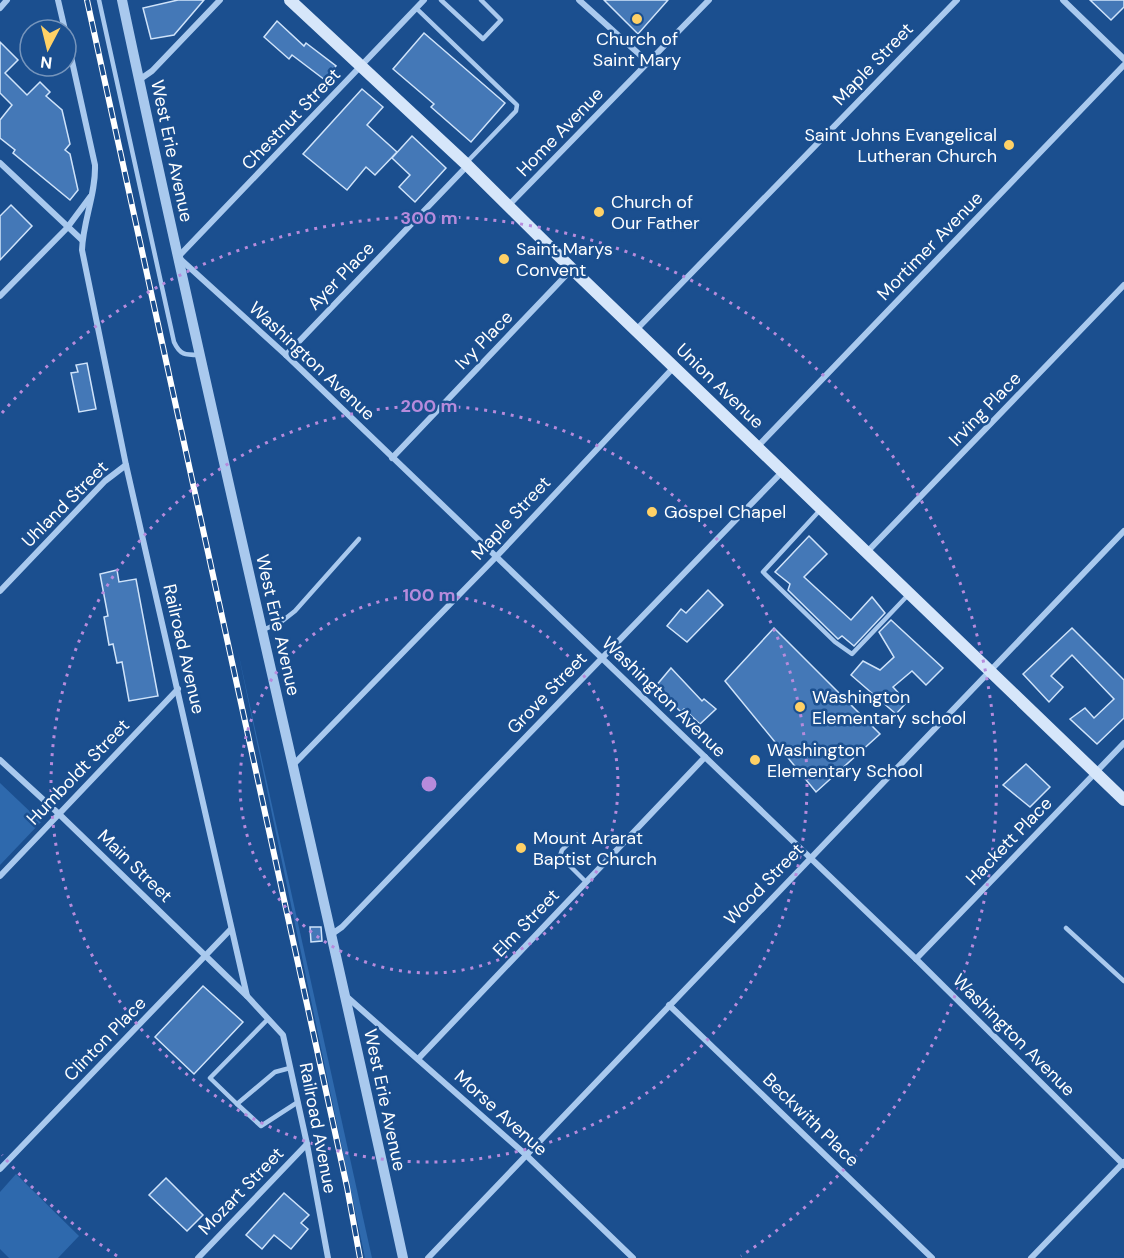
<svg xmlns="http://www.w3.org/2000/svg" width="1124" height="1258" font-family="'DM Sans',sans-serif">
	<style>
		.green { fill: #2e69ad }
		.building { fill: #4478b7; stroke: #cfe3fa; stroke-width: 1.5 }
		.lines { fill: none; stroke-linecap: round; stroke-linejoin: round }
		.service { stroke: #a9c9ee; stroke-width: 4.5 }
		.minor { stroke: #a9c9ee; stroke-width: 6 }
		.tertiary { stroke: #a9c9ee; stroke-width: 10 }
		.secondary { stroke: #d6e6fa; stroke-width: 12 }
		.rail-casing { stroke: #fff; stroke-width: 6 }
		.rail { stroke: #1b4f8f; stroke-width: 4; stroke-dasharray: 11; stroke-linecap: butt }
		.ring { fill: none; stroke: #b68bdc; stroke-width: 3; stroke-dasharray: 3 6 }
		.poi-dot { fill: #ffd166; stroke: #1b4f8f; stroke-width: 2 }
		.labels { text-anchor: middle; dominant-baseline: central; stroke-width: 5; stroke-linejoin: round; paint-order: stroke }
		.poi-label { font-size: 18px; fill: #fff; stroke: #1b4f8f; text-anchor: start }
		.street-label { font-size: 18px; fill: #fff; stroke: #1b4f8f }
		.centre { fill: #b68bdc; stroke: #1b4f8f; stroke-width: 3 }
		.ring-label { font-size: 18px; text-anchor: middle; font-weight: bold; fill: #b68bdc; stroke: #1b4f8f; stroke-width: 5; stroke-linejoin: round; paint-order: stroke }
	</style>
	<rect width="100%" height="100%" fill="#1b4f8f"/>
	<g class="green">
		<polygon points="237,647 372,1258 365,1258"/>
		<polygon points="0,783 41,822 0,865"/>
		<polygon points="16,1174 79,1236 58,1258 9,1258 0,1249 0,1192"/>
	</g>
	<g class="building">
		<polygon points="178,0 204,0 174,35 151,39 143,8"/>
		<polygon points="604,0 668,0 638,34"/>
		<polygon points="1090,0 1124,0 1124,7 1111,20"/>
		<polygon points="277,21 304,46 306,43 336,66 325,80 292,55 289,59 264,37"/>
		<polygon points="424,33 505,103 471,142 431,107 434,104 393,69"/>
		<polygon points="0,42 18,60 5,73 27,95 40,82 50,92 46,96 62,110 70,144 65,150 70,154 78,190 70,200 13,153 15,150 0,138 0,120 12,105 0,93"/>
		<polygon points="362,89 383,107 367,125 397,152 375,175 366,167 347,190 303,154"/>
		<polygon points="412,136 446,168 415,202 399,187 410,175 392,158"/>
		<polygon points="11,205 32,226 0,260 0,216"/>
		<polygon points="87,363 96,409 79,412 71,373 78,372 76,365"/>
		<polygon points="809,536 827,554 804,577 851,620 872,597 885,613 854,646 842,636 838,639 788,590 790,584 775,572"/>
		<polygon points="117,570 119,582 136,579 158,696 129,701 122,662 117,663 113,644 109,645 104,617 108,616 100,574"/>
		<polygon points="708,590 723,605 687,642 667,626 681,609 686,613"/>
		<polygon points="891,620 943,668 926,685 912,671 893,687 907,702 896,714 851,675 863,661 880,670 894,657 879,632"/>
		<polygon points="774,628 880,734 816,792 725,681"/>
		<polygon points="1072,628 1124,680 1124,718 1097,744 1070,719 1085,708 1094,718 1114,699 1072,655 1051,676 1063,687 1049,702 1023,674"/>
		<polygon points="671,668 702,701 704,699 716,709 700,724 684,709 681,712 655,687"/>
		<polygon points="1026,764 1050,787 1030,807 1003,785"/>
		<polygon points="310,927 321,927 322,941 311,942"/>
		<polygon points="203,986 243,1022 194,1074 155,1037"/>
		<polygon points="166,1178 203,1215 187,1231 149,1195"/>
		<polygon points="284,1193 309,1215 301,1223 308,1229 291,1249 274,1235 262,1249 246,1235"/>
	</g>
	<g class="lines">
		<g class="service">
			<path d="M99,0L174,342C180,355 185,355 199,355"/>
			<polyline points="441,0 483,39 501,20 481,0"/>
			<polyline points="416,8 517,105 516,111 467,162"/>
			<polyline points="821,509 763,572 835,642 852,654 909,594"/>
			<polyline points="263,630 281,622 295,611 359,539"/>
			<polyline points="577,835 562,850 560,856 586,882"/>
			<polyline points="1066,928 1124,981"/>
			<polyline points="268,1019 210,1078 237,1104 275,1072 290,1068"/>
			<polyline points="237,1104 261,1126 298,1102"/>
		</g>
		<g class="minor">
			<polyline points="58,0 65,30"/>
			<polyline points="424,0 178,257 286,355 705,757 916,959 1124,1165"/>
			<polyline points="579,0 649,63"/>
			<polyline points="1063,0 1124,59"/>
			<polyline points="0,8 7,0"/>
			<path d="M66,34L95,165C96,194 83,221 82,250L126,465L247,996L283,1035L307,1144L328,1258"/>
			<polyline points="139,80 152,71 220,0"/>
			<polyline points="0,163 82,240"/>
			<polyline points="508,206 709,0"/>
			<polyline points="0,296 67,228 90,197"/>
			<polyline points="636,330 957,0"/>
			<polyline points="286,355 467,166"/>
			<polyline points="757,447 1124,65"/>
			<polyline points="392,458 572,269"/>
			<polyline points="867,552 1124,285"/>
			<polyline points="0,591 105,481 126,465"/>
			<polyline points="0,760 59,814 247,996"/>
			<polyline points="293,765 496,557 674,367"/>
			<polyline points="0,876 178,689"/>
			<polyline points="332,934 342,927 782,472"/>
			<polyline points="916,959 1124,743"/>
			<polyline points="346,996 525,1154 633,1258"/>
			<polyline points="669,1005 932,1258"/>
			<polyline points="418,1059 705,757"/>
			<polyline points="0,1169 231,929"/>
			<polyline points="198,1258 307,1144"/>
			<polyline points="428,1258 1124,531"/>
			<polyline points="1031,1258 1124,1162"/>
		</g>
		<path class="tertiary" d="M122,0C211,420 312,838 403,1258"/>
		<polyline class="secondary" points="290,0 465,163 572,269 1124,800"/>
		<defs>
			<polyline id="rail" points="87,0 347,1187 360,1258"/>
		</defs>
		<use href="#rail" class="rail-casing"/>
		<use href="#rail" class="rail"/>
	</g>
	<g class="ring">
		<circle cx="429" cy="784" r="189"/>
		<circle cx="429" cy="784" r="378"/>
		<path d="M117 1256A566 566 0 0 1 2 1155M2 413A566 566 0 1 1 741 1256"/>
	</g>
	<g class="poi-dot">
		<circle cx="637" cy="19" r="6"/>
		<circle cx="1009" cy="145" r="6"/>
		<circle cx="599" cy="212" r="6"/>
		<circle cx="504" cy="259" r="6"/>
		<circle cx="652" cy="512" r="6"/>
		<circle cx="800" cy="707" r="6"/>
		<circle cx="755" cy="760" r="6"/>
		<circle cx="521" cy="848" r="6"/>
	</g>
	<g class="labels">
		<g class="poi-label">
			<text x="637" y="39" text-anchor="middle">Church of<tspan x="637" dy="21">Saint Mary</tspan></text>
			<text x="997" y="135" text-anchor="end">Saint Johns Evangelical<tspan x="997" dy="21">Lutheran Church</tspan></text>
			<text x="611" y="202">Church of<tspan x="611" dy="21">Our Father</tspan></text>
			<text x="516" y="249">Saint Marys<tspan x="516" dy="21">Convent</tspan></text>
			<text x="664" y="512">Gospel Chapel</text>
			<text x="812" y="697">Washington<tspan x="812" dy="21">Elementary school</tspan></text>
			<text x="767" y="750">Washington<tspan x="767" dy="21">Elementary School</tspan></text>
			<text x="533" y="838">Mount Ararat<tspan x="533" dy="21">Baptist Church</tspan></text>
		</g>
		<g class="street-label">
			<text transform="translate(873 64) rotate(-46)">Maple Street</text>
			<text transform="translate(291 119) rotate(-46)">Chestnut Street</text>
			<text transform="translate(560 132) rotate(-46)">Home Avenue</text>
			<text transform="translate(172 151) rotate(78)">West Erie Avenue</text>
			<text transform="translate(930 246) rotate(-46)">Mortimer Avenue</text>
			<text transform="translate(341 276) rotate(-46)">Ayer Place</text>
			<text transform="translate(484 340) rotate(-46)">Ivy Place</text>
			<text transform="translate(312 361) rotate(43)">Washington Avenue</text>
			<text transform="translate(720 386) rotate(44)">Union Avenue</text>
			<text transform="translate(985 409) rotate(-46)">Irving Place</text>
			<text transform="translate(65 504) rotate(-45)">Uhland Street</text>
			<text transform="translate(511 518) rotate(-47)">Maple Street</text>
			<text transform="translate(278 625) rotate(77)">West Erie Avenue</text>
			<text transform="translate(184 649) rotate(77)">Railroad Avenue</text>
			<text transform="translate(547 693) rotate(-46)">Grove Street</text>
			<text transform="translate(664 697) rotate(44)">Washington Avenue</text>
			<text transform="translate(78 772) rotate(-46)">Humboldt Street</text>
			<text transform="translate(1009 841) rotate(-46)">Hackett Place</text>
			<text transform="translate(135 866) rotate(44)">Main Street</text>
			<text transform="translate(764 884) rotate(-46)">Wood Street</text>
			<text transform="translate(526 923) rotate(-46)">Elm Street</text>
			<text transform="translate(1014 1035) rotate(45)">Washington Avenue</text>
			<text transform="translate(105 1039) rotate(-46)">Clinton Place</text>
			<text transform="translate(385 1100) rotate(78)">West Erie Avenue</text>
			<text transform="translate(501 1113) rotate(42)">Morse Avenue</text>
			<text transform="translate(811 1120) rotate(44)">Beckwith Place</text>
			<text transform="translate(318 1128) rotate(79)">Railroad Avenue</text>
			<text transform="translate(241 1191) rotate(-46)">Mozart Street</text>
		</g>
	</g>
	<circle cx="429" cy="784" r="9" class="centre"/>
	<g class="ring-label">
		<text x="429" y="224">300 m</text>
		<text x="429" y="412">200 m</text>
		<text x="429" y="601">100 m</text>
	</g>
	<g transform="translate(48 48) rotate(187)"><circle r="28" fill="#1b4f8f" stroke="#7695bc" stroke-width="1.5"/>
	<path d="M0-4.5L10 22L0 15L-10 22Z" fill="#ffd166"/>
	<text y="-9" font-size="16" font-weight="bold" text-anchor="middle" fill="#ffffff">N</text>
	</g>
</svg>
